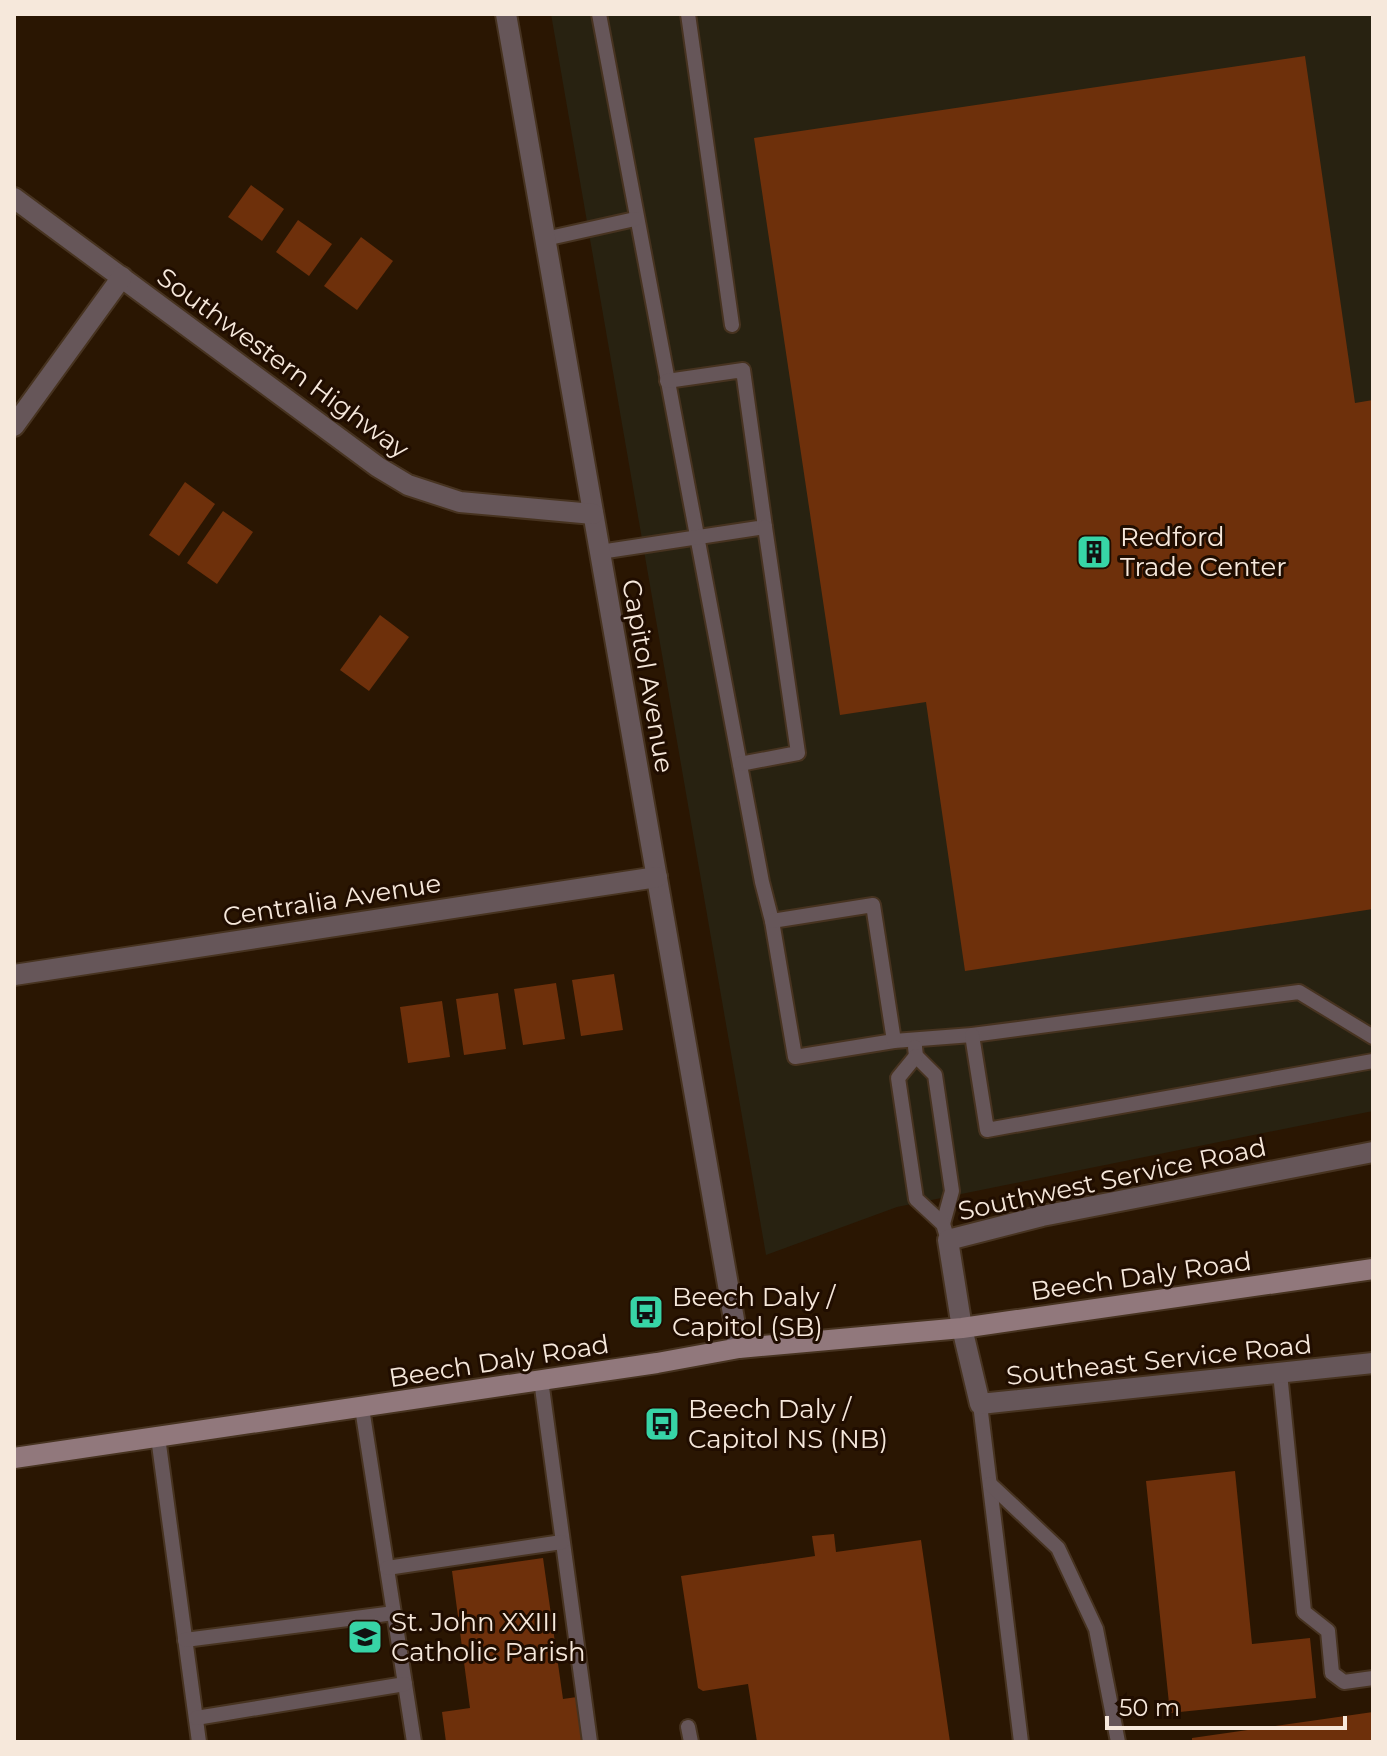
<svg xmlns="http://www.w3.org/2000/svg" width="1387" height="1756" font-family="Montserrat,sans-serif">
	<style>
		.industrial { fill: #282211 }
		.building { fill: #6e300b }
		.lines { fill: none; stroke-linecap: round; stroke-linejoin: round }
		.service-casing { stroke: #473320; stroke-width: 18 }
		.minor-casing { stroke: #473320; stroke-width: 24 }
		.secondary-casing { stroke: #473320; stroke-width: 24 }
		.service { stroke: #665659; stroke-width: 14 }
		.minor { stroke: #665659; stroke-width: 20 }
		.secondary { stroke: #91787c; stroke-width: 20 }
		.labels { text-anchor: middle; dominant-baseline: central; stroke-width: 6; stroke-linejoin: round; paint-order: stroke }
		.street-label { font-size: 26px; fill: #f6e8db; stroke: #200d00 }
		.poi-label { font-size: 26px; fill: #f6e8db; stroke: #200d00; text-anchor: start }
	</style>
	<rect width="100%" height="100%" fill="#2a1602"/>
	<polygon class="industrial" points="551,14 1373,14 1373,1111 897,1207 766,1255"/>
	<g class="building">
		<polygon points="1305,56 1355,403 1373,400 1373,909 965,971 926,702 840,715 754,138"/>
		<polygon points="251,185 284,209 262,241 228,217"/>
		<polygon points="298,220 332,244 309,276 276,252"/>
		<polygon points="361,237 393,261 357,310 324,286"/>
		<polygon points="185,482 215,504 179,556 149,535"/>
		<polygon points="223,511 253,532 217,584 187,563"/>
		<polygon points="380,615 409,637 369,691 340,670"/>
		<polygon points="614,974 623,1030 581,1036 572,980"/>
		<polygon points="556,983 565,1039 523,1045 514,989"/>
		<polygon points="498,993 506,1049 464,1055 456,999"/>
		<polygon points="442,1001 450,1057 408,1063 400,1007"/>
		<polygon points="1235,1471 1252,1644 1310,1638 1316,1698 1170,1713 1146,1481"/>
		<polygon points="834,1534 836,1552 921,1540 950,1742 757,1742 748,1684 703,1691 698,1688 681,1576 815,1556 812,1536"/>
		<polygon points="543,1558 563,1699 577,1697 584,1742 446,1742 442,1712 470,1708 452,1571"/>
		<polygon points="1373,1712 1373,1742 1192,1742 1192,1738"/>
	</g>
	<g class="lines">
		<defs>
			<g id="service">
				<polyline points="599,14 762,882 772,921 795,1057 894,1041 972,1035 1299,992 1373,1037"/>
				<polyline points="688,14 732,325"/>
				<polyline points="545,239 635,219"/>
				<polyline points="600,552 765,527 743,370 667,381"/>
				<polyline points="740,764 798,753 765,527"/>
				<polyline points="772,921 873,905 894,1041"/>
				<polyline points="972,1035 987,1130 1373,1061"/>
				<polyline points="915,1047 916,1056 935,1075 952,1191 943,1224"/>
				<polyline points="916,1056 898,1078 916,1199 943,1224 948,1240"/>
				<polyline points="1280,1373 1304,1612 1328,1631 1332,1673 1344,1682 1373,1678"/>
				<polyline points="541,1380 590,1742"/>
				<polyline points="980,1404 1021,1742"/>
				<polyline points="362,1408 414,1742"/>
				<polyline points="158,1437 199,1742"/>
				<polyline points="990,1484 1058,1548 1096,1629 1118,1742"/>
				<polyline points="387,1568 562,1542"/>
				<polyline points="185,1640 394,1613"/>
				<polyline points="196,1718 405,1684"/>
				<polyline points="688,1727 691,1742"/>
			</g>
			<g id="minor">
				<polyline points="506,14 739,1348"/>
				<polyline points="14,198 378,467 408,485 460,502 593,514"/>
				<polyline points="14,426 122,277"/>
				<polyline points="14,975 657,877"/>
				<polyline points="1373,1152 1042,1216 948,1240 962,1328 980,1404 1373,1363"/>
			</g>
			<polyline id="secondary" points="14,1458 657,1363 739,1348 962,1328 1373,1269"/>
		</defs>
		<use href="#service" class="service-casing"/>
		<use href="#minor" class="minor-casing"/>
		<use href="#secondary" class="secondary-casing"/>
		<use href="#service" class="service"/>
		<use href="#minor" class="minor"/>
		<use href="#secondary" class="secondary"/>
	</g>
	<defs>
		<symbol id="building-square" viewBox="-11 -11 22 22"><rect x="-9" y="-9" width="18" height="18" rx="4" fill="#37d4a6" stroke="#200d00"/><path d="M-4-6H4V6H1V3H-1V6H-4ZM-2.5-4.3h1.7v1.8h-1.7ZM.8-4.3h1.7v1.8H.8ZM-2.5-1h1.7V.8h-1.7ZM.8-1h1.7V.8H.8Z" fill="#111"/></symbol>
		<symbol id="bus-square" viewBox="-11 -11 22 22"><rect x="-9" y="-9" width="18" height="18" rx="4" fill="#37d4a6" stroke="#200d00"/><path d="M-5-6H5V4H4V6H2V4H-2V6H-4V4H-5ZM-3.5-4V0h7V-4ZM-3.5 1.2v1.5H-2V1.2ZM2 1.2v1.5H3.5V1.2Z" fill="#111"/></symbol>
		<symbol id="school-square" viewBox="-11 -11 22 22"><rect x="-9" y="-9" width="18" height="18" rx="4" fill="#37d4a6" stroke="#200d00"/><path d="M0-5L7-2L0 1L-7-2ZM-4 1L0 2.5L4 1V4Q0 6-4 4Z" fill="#111"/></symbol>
	</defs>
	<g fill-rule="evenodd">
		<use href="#building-square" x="1074" y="532" width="40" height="40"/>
		<use href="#bus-square" x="626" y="1292" width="40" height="40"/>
		<use href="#bus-square" x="642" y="1404" width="40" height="40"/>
		<use href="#school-square" x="345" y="1617" width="40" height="40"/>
	</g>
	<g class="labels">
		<g class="street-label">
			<text transform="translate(283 363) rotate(36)">Southwestern Highway</text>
			<text transform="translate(648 676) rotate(80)">Capitol Avenue</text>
			<text transform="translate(332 900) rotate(-9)">Centralia Avenue</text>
			<text transform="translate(1112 1179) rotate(-12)">Southwest Service Road</text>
			<text transform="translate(1141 1276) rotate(-8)">Beech Daly Road</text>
			<text transform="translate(1159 1360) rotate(-6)">Southeast Service Road</text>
			<text transform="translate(499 1361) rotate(-9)">Beech Daly Road</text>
		</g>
		<g class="poi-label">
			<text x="1120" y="537">Redford<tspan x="1120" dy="30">Trade Center</tspan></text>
			<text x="672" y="1297">Beech Daly /<tspan x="672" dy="30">Capitol (SB)</tspan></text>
			<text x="688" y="1409">Beech Daly /<tspan x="688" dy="30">Capitol NS (NB)</tspan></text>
			<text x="391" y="1622">St. John XXIII<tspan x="391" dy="30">Catholic Parish</tspan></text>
		</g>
	</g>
	<rect width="1387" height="1756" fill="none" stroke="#f6e8db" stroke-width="32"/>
	<path d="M1107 1716v12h238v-12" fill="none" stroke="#f6e8db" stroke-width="4"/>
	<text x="1119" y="1716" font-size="24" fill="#f6e8db" stroke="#200d00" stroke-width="6" paint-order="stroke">50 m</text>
</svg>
